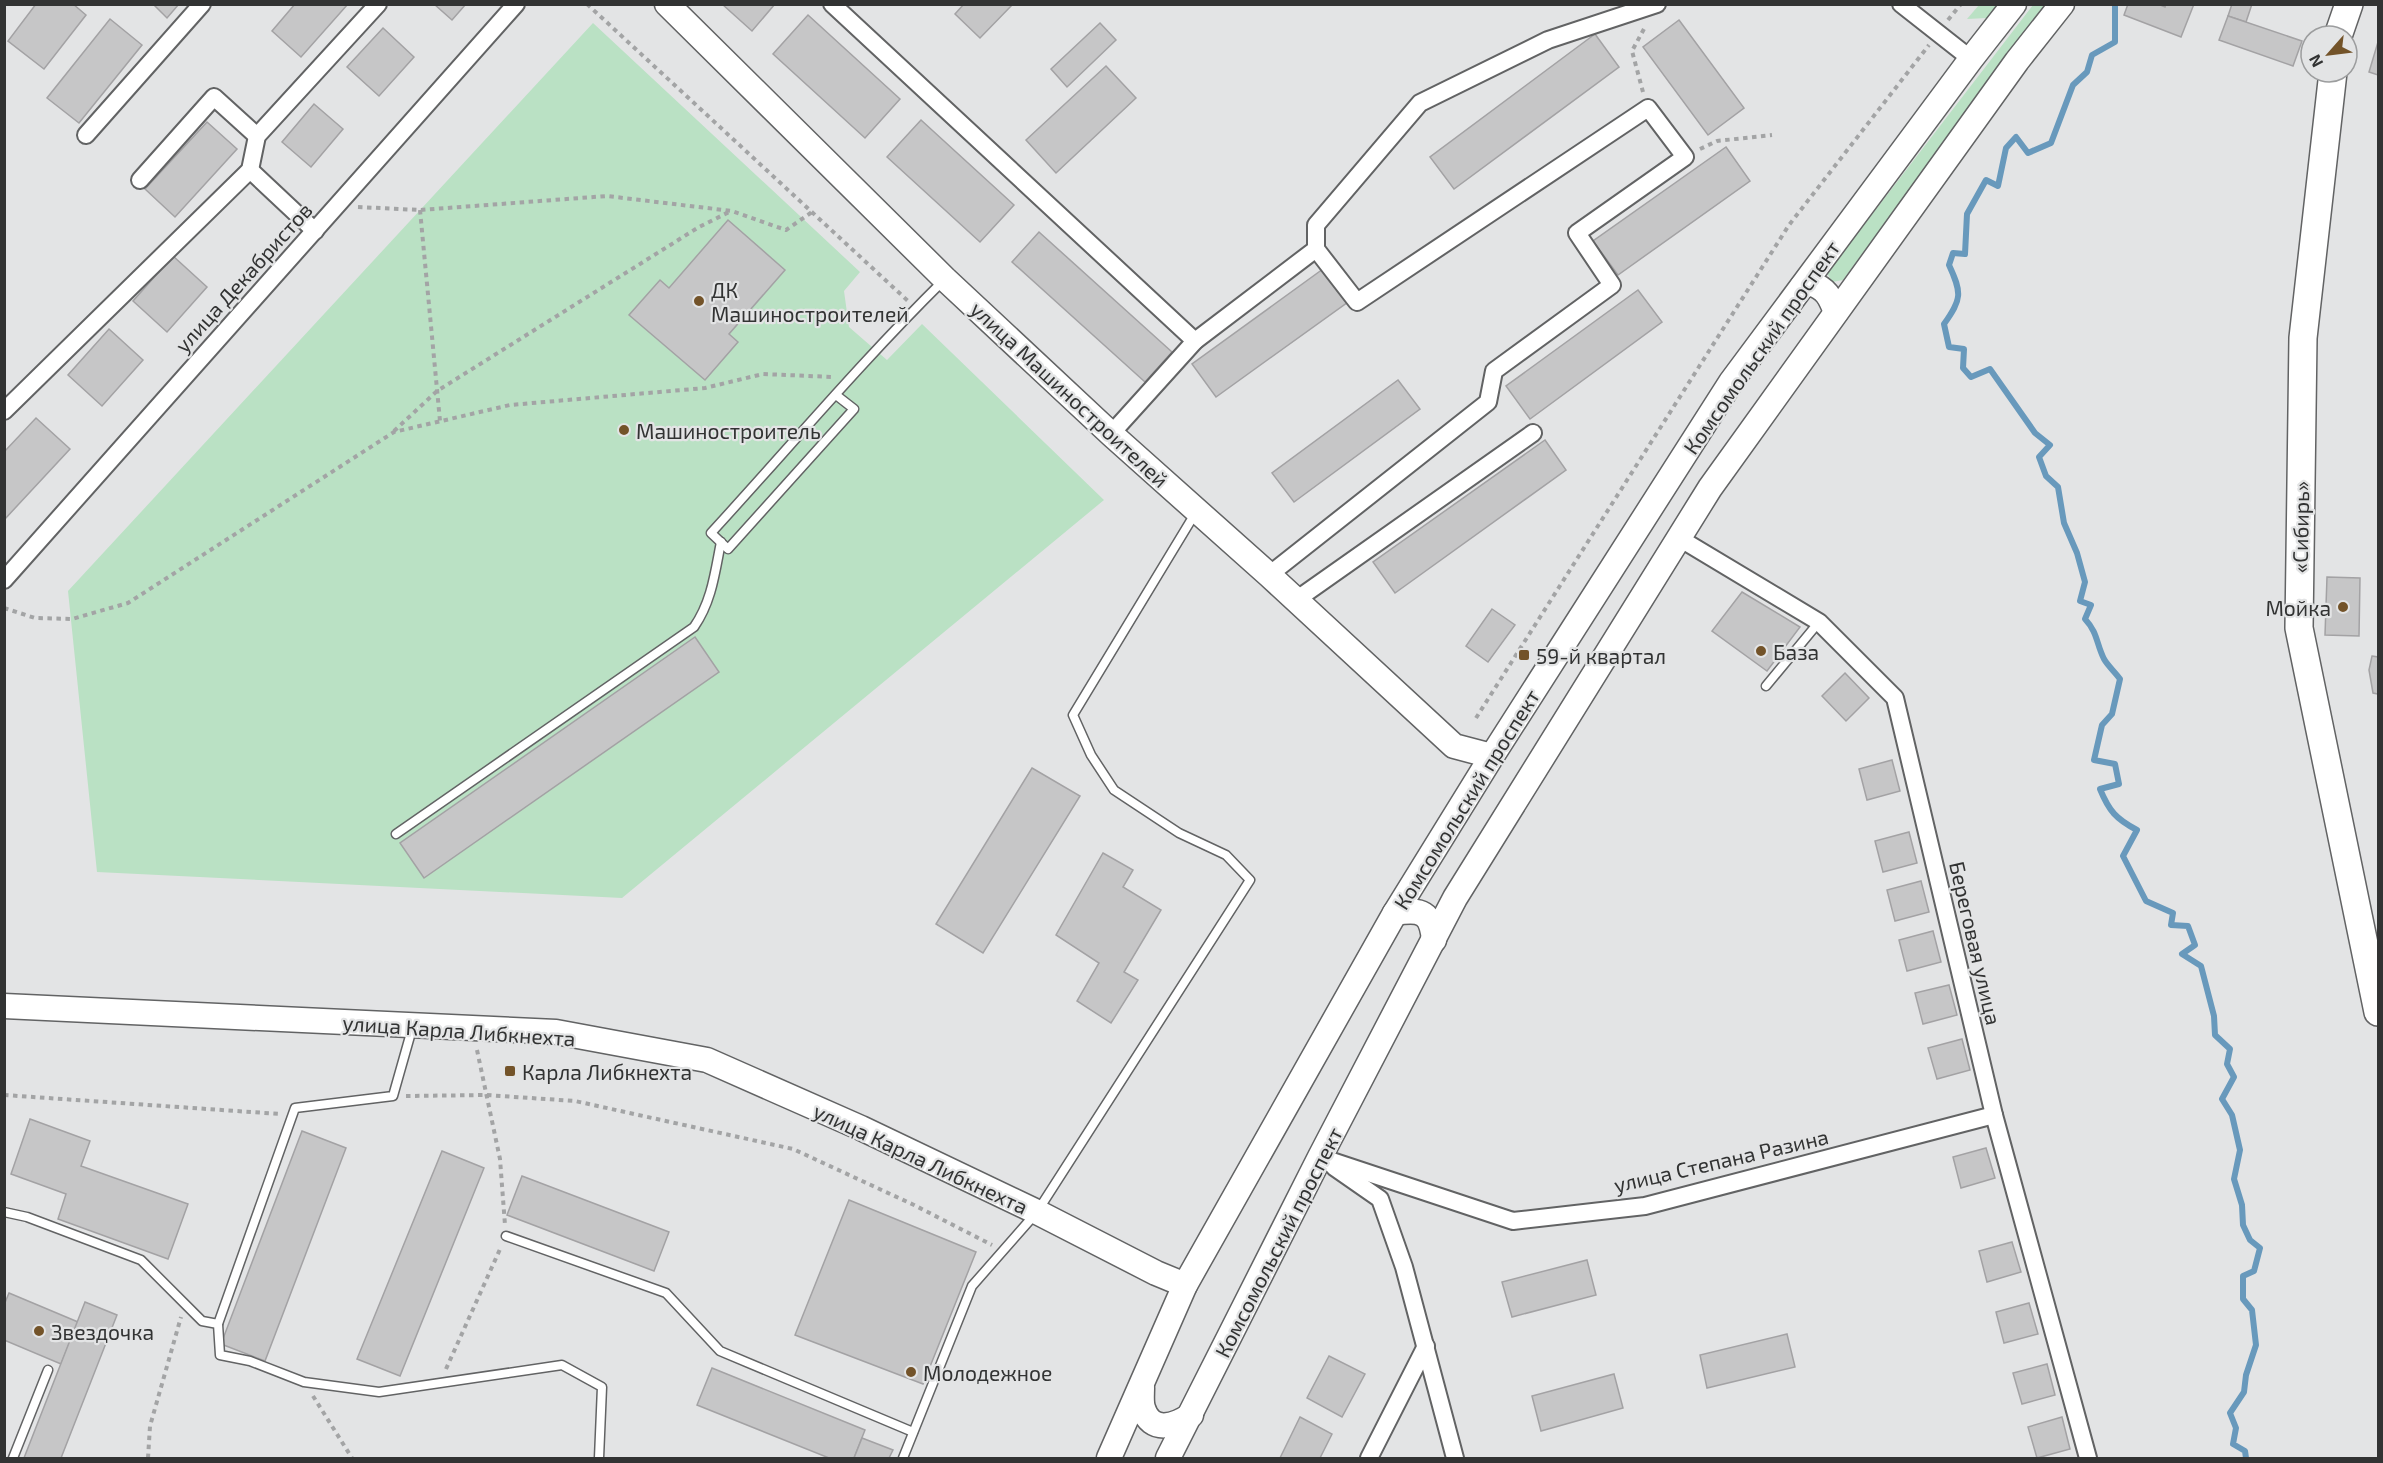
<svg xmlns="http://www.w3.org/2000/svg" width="2383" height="1463" font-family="'Exo 2',sans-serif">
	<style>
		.green { fill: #bae1c4 }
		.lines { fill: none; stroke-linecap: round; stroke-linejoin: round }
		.stream { stroke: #6899bc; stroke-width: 6 }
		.building { fill: #c6c6c7; stroke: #a3a2a4; stroke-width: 1.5 }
		.lane-casing { stroke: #626364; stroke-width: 11 }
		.street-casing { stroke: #626364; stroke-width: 20 }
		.secondary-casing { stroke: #626364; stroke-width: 27 }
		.primary-casing { stroke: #626364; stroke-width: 30 }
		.path { stroke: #a3a4a5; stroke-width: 4; stroke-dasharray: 4.5 4.5; stroke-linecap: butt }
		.lane { stroke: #fff; stroke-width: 8 }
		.street { stroke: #fff; stroke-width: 16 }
		.secondary { stroke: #fff; stroke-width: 24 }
		.primary { stroke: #fff; stroke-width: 27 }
		.poi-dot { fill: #735329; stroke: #e3e4e5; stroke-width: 2 }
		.labels { text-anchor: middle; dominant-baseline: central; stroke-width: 4.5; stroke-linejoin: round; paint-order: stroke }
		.street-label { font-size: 21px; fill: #323333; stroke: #e3e4e5 }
		.poi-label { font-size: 21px; fill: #323333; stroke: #e3e4e5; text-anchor: start }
	</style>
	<rect width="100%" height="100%" fill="#e3e4e5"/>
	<g class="green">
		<polygon points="1979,5 2001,5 1987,18 1967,19"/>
		<polygon points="2033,5 2050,5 1964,115 1843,280 1832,282 1827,273"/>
		<polygon points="593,23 860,272 844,291 849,327 887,360 922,324 1104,500 622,898 97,872 68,591"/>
	</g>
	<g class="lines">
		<path class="stream" d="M2115,4V42L2092,55L2087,72L2073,85L2051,143L2028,153L2016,137L2006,148L1998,186L1986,180L1967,214L1965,254L1953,253L1949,265C1962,293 1962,299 1944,324L1949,347L1964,349L1963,368L1971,377L1990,369L2035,433L2050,445L2039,457L2046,476L2058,487L2064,523L2077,553L2085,582L2080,601L2091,605L2085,619C2098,633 2096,643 2104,659C2108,666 2115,672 2120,679L2112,714L2102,725L2094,760L2115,764L2119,784L2100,789C2109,811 2116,819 2137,830L2123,856L2146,901L2173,913L2171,925L2188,926L2195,945L2182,954L2201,966L2214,1016L2215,1035L2230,1049L2227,1064L2234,1077L2222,1099L2232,1115L2240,1150L2234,1179L2242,1205L2243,1225L2250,1240L2260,1248L2254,1271L2243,1276V1299L2252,1310L2256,1345L2246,1375L2244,1392L2230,1413L2236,1428L2233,1444L2245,1451L2246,1458"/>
	</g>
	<g class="building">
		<polygon points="36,4 73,4 86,15 44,69 8,41"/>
		<polygon points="153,4 179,4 167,18"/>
		<polygon points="295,4 348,4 301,57 272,31"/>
		<polygon points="434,4 466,4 452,20"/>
		<polygon points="722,4 775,4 752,31"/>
		<polygon points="964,4 1013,4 980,38 955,14"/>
		<polygon points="2128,4 2158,4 2165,7 2166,4 2194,4 2181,37 2124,15"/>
		<polygon points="2232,4 2252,4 2246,22 2228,16"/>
		<polygon points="808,15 900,99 865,138 773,54"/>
		<polygon points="2228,16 2302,41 2293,66 2219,40"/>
		<polygon points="110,19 142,45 79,123 47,98"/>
		<polygon points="1679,20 1744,108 1708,135 1643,47"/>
		<polygon points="1100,23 1116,40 1067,87 1051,69"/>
		<polygon points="383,28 414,57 379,96 347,67"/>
		<polygon points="1595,34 1619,67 1454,189 1430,157"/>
		<polygon points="2378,42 2378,75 2369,72"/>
		<polygon points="1106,66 1136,98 1056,173 1026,140"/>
		<polygon points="314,104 343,129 311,167 282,142"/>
		<polygon points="921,120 1014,205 980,242 887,157"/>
		<polygon points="207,122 237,149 175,217 145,189"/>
		<polygon points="1726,147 1750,181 1618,275 1593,241"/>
		<polygon points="728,220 785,270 729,334 738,342 705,380 629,315 660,280 669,288"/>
		<polygon points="1039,232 1172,352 1145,382 1012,262"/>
		<polygon points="173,256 207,287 167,332 133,301"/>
		<polygon points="1323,269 1348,302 1216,397 1192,364"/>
		<polygon points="1638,290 1662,322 1530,419 1506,386"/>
		<polygon points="109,329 143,360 102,406 68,375"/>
		<polygon points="1398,380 1420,409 1294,502 1272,473"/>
		<polygon points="36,418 70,449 4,520 4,452"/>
		<polygon points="1545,440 1566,470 1395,593 1373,562"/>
		<polygon points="2327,577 2360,578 2359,636 2325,635"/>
		<polygon points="1742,592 1800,627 1767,671 1712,631"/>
		<polygon points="1492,609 1515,625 1488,662 1466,646"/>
		<polygon points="695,637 719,672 424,878 400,843"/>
		<polygon points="2372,656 2378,657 2378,694 2373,693 2369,670"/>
		<polygon points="1845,673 1869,698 1846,721 1822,696"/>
		<polygon points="1892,760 1900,791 1867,800 1859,769"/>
		<polygon points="1032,768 1080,796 983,953 936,924"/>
		<polygon points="1909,832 1917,863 1883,872 1875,841"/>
		<polygon points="1103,853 1133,870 1123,887 1161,910 1124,972 1138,980 1111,1023 1077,1001 1099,963 1056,935"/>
		<polygon points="1921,881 1929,912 1895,921 1887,890"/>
		<polygon points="1933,931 1941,962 1907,971 1899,940"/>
		<polygon points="1949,985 1957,1015 1923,1024 1915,993"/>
		<polygon points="1962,1039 1970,1070 1937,1079 1928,1048"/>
		<polygon points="30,1119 90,1141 81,1166 188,1204 168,1259 58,1219 66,1194 11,1174"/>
		<polygon points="302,1131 346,1148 265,1361 221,1344"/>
		<polygon points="1986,1148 1995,1178 1961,1188 1953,1157"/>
		<polygon points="442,1151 484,1168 400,1376 357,1359"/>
		<polygon points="522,1176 669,1232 654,1271 507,1215"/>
		<polygon points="849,1200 976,1252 923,1384 795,1335"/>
		<polygon points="2012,1242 2021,1272 1987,1282 1979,1251"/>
		<polygon points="1587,1260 1596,1295 1512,1317 1502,1282"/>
		<polygon points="9,1293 78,1322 61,1364 4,1340 4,1305"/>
		<polygon points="85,1302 117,1315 61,1458 24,1458"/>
		<polygon points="2029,1303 2038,1334 2004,1343 1996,1312"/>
		<polygon points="1787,1334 1795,1367 1707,1388 1700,1355"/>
		<polygon points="1329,1356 1365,1374 1342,1417 1307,1398"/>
		<polygon points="2047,1364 2055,1395 2022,1404 2013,1373"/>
		<polygon points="712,1368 865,1430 854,1458 829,1458 697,1405"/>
		<polygon points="1614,1374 1623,1408 1541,1431 1532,1396"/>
		<polygon points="1300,1417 1332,1434 1320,1458 1280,1458"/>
		<polygon points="2062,1417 2070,1449 2037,1458 2028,1427"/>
		<polygon points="862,1438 893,1450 889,1458 854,1458"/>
	</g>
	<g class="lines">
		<defs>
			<g id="lane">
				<path d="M836,395L854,409L728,549L711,533C788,449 862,361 943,281"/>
				<polyline points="1766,686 1819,622"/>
				<path d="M396,834L694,627C712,601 715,572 721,542"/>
				<polyline points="4,1212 27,1217 141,1260 202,1321 218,1324 220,1355 250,1361 304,1382 379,1392 562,1365 602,1387 599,1458"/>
				<polyline points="506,1236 666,1293 720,1351 913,1432"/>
				<polyline points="218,1324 295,1108 393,1096 412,1029"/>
				<polyline points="13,1458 48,1370"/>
				<polyline points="903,1458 972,1286 1037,1212 1250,880 1226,855 1179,833 1114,790 1091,755 1073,715 1196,512"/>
			</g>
			<g id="street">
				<polyline points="832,4 1195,341"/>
				<polyline points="1901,4 1971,59"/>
				<polyline points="86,135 202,4"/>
				<polyline points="250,170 315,231"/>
				<polyline points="140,180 214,97 257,136"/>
				<polyline points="4,411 250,170 257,136 378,4"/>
				<polyline points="1111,434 1195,341 1316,249 1316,225 1420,103 1548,40 1657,4"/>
				<polyline points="1679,538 1819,622 1895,698 1994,1115 2088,1458"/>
				<polyline points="1269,575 1488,402 1494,371 1612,285 1577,233 1685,157 1648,108 1357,302 1316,249"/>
				<polyline points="4,580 516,4"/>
				<polyline points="1296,600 1533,433"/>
				<polyline points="1320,1157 1513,1221 1645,1206 1994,1115"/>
				<polyline points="1334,1167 1380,1199 1404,1267 1455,1458"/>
				<polyline points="1369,1458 1426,1346"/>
			</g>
			<g id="secondary">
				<polyline points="667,4 945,279 1111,434 1269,575 1454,746 1492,756"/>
				<path d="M1802,287L1810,283C1827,289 1830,297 1836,312"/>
				<path d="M1395,913C1422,909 1431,912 1434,940"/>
				<polyline points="4,1006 556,1032 707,1060 861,1128 1037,1212 1156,1273 1185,1285"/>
				<path d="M1142,1388C1142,1394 1141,1402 1143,1408C1151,1434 1175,1426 1191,1415"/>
				<polyline points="1109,1458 1185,1285 1395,913 1492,756 1731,382 1971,59 2014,4"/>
				<polyline points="1168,1458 1320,1157 1455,898 1710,488 2017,61 2062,4"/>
			</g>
			<g id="primary">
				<polyline points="2338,36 2349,4"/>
				<polyline points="2333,72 2303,338 2299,628 2378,1012"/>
			</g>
		</defs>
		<use href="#lane" class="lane-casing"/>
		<use href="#street" class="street-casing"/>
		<use href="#secondary" class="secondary-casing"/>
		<use href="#primary" class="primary-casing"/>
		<g class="path">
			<polyline points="587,4 908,301"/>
			<polyline points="1948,20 1961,4"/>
			<polyline points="1643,92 1632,51 1645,27"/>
			<polyline points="1700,149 1717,141 1772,135"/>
			<polyline points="358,207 420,210 607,196 732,211 786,230 812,212"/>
			<polyline points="420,210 440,421"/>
			<polyline points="394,431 437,391 699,227 731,211"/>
			<polyline points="4,608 35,618 72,619 128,603 394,432 510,405 705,388 763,374 833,377"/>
			<polyline points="1476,718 1789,225 1929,45"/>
			<polyline points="477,1050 500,1159 505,1225"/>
			<polyline points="4,1095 280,1114"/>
			<polyline points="406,1096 486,1095 575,1101 793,1149 914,1205 992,1245"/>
			<polyline points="446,1369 501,1247"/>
			<polyline points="313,1396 352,1458"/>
			<polyline points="148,1458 150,1426 181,1317"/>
		</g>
		<use href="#lane" class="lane"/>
		<use href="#street" class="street"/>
		<use href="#secondary" class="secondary"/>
		<use href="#primary" class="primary"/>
	</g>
	<g class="poi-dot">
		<circle cx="699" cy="301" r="6"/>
		<circle cx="624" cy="430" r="6"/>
		<circle cx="2343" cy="607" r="6"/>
		<circle cx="1761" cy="651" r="6"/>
		<rect x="1518" y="649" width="12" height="12" rx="3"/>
		<rect x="504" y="1065" width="12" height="12" rx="3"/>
		<circle cx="39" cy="1331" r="6"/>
		<circle cx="911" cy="1372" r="6"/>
	</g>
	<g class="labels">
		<g class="street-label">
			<text transform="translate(243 277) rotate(-48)">улица Декабристов</text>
			<text transform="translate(1761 347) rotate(-55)">Комсомольский проспект</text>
			<text transform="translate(1070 394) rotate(43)">улица Машиностроителей</text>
			<text transform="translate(2300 527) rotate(-89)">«Сибирь»</text>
			<text transform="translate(1466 799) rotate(-58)">Комсомольский проспект</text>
			<text transform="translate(1976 943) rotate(77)">Береговая улица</text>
			<text transform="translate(459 1030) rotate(4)">улица Карла Либкнехта</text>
			<text transform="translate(921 1158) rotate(25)">улица Карла Либкнехта</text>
			<text transform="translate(1721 1160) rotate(-13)">улица Степана Разина</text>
			<text transform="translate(1278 1242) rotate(-63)">Комсомольский проспект</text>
		</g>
		<g class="poi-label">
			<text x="711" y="289">ДК<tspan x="711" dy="24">Машиностроителей</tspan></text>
			<text x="636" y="430">Машиностроитель</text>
			<text x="2331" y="607" text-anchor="end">Мойка</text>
			<text x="1773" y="651">База</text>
			<text x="1536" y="655">59-й квартал</text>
			<text x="522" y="1071">Карла Либкнехта</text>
			<text x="51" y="1331">Звездочка</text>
			<text x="923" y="1372">Молодежное</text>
		</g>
	</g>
	<rect width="2383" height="1463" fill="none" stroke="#323333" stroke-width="12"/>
	<g transform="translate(2329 54) rotate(242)"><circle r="28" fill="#e3e4e5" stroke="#9c9d9e" stroke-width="1.5"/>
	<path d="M0-4.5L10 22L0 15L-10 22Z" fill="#735329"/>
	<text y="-9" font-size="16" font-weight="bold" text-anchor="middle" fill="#323333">N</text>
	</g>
</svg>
